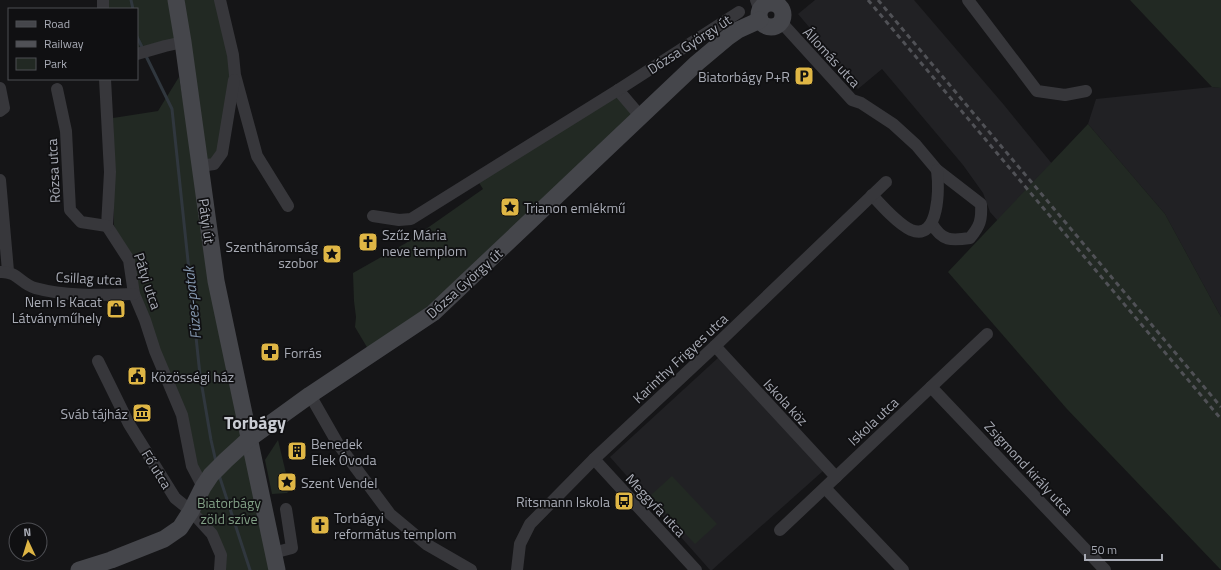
<svg xmlns="http://www.w3.org/2000/svg" width="1221" height="570" font-family="'Titillium Web',sans-serif">
	<style>
		.built { fill: #212124 }
		.green { fill: #222923 }
		.lines { fill: none; stroke-linecap: round; stroke-linejoin: round }
		.stream { stroke: #30373e; stroke-width: 3 }
		.street { stroke: #37373b; stroke-width: 12 }
		.secondary { stroke: #45464b; stroke-width: 17 }
		.rail { stroke: #505156; stroke-width: 3; stroke-dasharray: 5 4; stroke-linecap: butt }
		.labels { text-anchor: middle; dominant-baseline: central; stroke-width: 3.5; stroke-linejoin: round; paint-order: stroke }
		.street-label { font-size: 14px; fill: #a8abb5; stroke: #101012 }
		.poi-label { font-size: 14px; fill: #a8abb5; stroke: #101012; text-anchor: start }
		.park-label { font-size: 14px; fill: #819f85; stroke: #101012 }
		.water-label { font-size: 15px; font-style: italic; fill: #8396ad; stroke: #101012 }
		.district-label { font-size: 18px; font-weight: bold; fill: #c9cbd2; stroke: #101012 }
	</style>
	<rect width="100%" height="100%" fill="#151517"/>
	<g class="built">
		<polygon points="815,0 914,0 1004,105 1098,220 1091,326 990,212 983,193 963,165 882,69 858,89 824,49 826,47 798,14"/>
		<polygon points="1212,87 1221,88 1221,317 1165,214 1088,124 1096,99"/>
		<polygon points="719,357 823,471 712,570 710,570 610,457"/>
	</g>
	<g class="green">
		<polygon points="103,0 220,0 233,55 222,153 200,166 183,42 137,54 137,9 103,9"/>
		<polygon points="1130,0 1221,0 1221,88 1212,87"/>
		<polygon points="179,77 243,444 274,570 220,570 221,555 191,511 198,478 114,225 113,118 158,111"/>
		<polygon points="618,90 641,117 541,211 371,354 355,327 356,317 354,301 353,273 406,243 483,189 476,178"/>
		<polygon points="1088,124 1165,214 1221,317 1221,570 1067,409 948,272"/>
		<polygon points="278,440 290,490 287,493 272,494 265,460"/>
		<polygon points="672,476 717,524 695,544 650,496"/>
	</g>
	<g class="lines">
		<g class="stream">
			<polyline points="131,0 133,9"/>
			<polyline points="137,37 143,49"/>
			<polyline points="145,54 172,109 200,375 211,440 216,462"/>
			<polyline points="219,475 250,570"/>
		</g>
		<g class="street">
			<polyline points="103,0 103,9"/>
			<polyline points="220,0 233,55 235,75 257,156 288,206"/>
			<polyline points="756,0 760,11"/>
			<polyline points="770,0 772,3"/>
			<polyline points="968,0 1037,91 1065,95 1086,91"/>
			<path d="M781,22L852,100L861,103L893,124L916,145L937,170L981,204C982,220 980,226 970,238C951,241 942,241 932,224"/>
			<polyline points="137,54 165,46 183,42"/>
			<polyline points="105,79 110,172 107,226 129,260 134,294 145,320 155,351 182,415 192,466 203,487"/>
			<polyline points="0,88 4,108 0,111"/>
			<polyline points="57,89 66,131 70,210 81,222 107,226"/>
			<polyline points="618,90 641,117"/>
			<polyline points="200,166 214,164 222,153 234,80"/>
			<polyline points="0,180 8,271"/>
			<path d="M872,195C882,206 898,224 911,230C940,242 939,186 937,170"/>
			<polyline points="373,216 399,220 411,219 618,90 739,12"/>
			<path d="M0,272C17,271 21,284 35,288C68,297 101,295 134,294"/>
			<polyline points="715,346 836,477"/>
			<polyline points="98,361 129,424 175,498 191,511 212,534 221,555 220,570"/>
			<polyline points="931,387 1105,570"/>
			<polyline points="310,395 338,444 390,514 426,544 471,570"/>
			<polyline points="594,459 696,570"/>
			<polyline points="825,488 903,570"/>
			<polyline points="780,530 987,334"/>
			<polyline points="273,553 292,548 286,509"/>
			<polyline points="517,570 520,544 530,524 594,459 715,346 886,182"/>
		</g>
		<g class="secondary">
			<polyline points="176,0 183,42 216,281 277,570"/>
			<circle cx="771" cy="15" r="12"/>
			<polyline points="79,570 111,560 164,539 180,528 191,511 203,487 211,475 226,460 249,439 310,395 433,313 697,63 728,37 738,30 760,20"/>
		</g>
		<g class="rail">
			<polyline points="868,0 1221,419"/>
			<polyline points="878,0 1221,407"/>
		</g>
	</g>
	<defs>
		<symbol id="parking-square" viewBox="-11 -11 22 22"><rect x="-9" y="-9" width="18" height="18" rx="4" fill="#dfb645" stroke="#101012"/><path d="M-3.5-5.5H1a3.5 3.5 0 0 1 0 7H-1V5.5H-3.5ZM-1-3.4V-.6H.8a1.4 1.4 0 0 0 0-2.8Z" fill="#111"/></symbol>
		<symbol id="sight-square" viewBox="-11 -11 22 22"><rect x="-9" y="-9" width="18" height="18" rx="4" fill="#dfb645" stroke="#101012"/><path d="M0-6L1.8-2.2L6-1.7L2.9 1.2L3.7 5.4L0 3.3L-3.7 5.4L-2.9 1.2L-6-1.7L-1.8-2.2Z" fill="#111"/></symbol>
		<symbol id="church-square" viewBox="-11 -11 22 22"><rect x="-9" y="-9" width="18" height="18" rx="4" fill="#dfb645" stroke="#101012"/><path d="M-1.2-6h2.4v3.5h3.3v2.4h-3.3V6h-2.4V-.1h-3.3v-2.4h3.3Z" fill="#111"/></symbol>
		<symbol id="shop-square" viewBox="-11 -11 22 22"><rect x="-9" y="-9" width="18" height="18" rx="4" fill="#dfb645" stroke="#101012"/><path d="M-5-2.5h2.3a2.7 3.5 0 0 1 5.4 0H5L5.5 6h-11ZM-1.5-2.5h3a1.5 2.3 0 0 0-3 0Z" fill="#111"/></symbol>
		<symbol id="pharmacy-square" viewBox="-11 -11 22 22"><rect x="-9" y="-9" width="18" height="18" rx="4" fill="#dfb645" stroke="#101012"/><path d="M-2-6h4v4h4v4h-4v4h-4v-4h-4v-4h4Z" fill="#111"/></symbol>
		<symbol id="civic-square" viewBox="-11 -11 22 22"><rect x="-9" y="-9" width="18" height="18" rx="4" fill="#dfb645" stroke="#101012"/><path d="M-.6-6.5H3V-4.5H.6V-3L4-1V1h2V6H-6V1h2V-1L-.6-3ZM-1.2 2.5V6h2.4V2.5Z" fill="#111"/></symbol>
		<symbol id="museum-square" viewBox="-11 -11 22 22"><rect x="-9" y="-9" width="18" height="18" rx="4" fill="#dfb645" stroke="#101012"/><path d="M0-6L6-3V-2H-6V-3ZM-5-1h2V3h-2ZM-1-1h2V3h-2ZM3-1h2V3H3ZM-6 4H6V6H-6Z" fill="#111"/></symbol>
		<symbol id="building-square" viewBox="-11 -11 22 22"><rect x="-9" y="-9" width="18" height="18" rx="4" fill="#dfb645" stroke="#101012"/><path d="M-4-6H4V6H1V3H-1V6H-4ZM-2.5-4.3h1.7v1.8h-1.7ZM.8-4.3h1.7v1.8H.8ZM-2.5-1h1.7V.8h-1.7ZM.8-1h1.7V.8H.8Z" fill="#111"/></symbol>
		<symbol id="bus-square" viewBox="-11 -11 22 22"><rect x="-9" y="-9" width="18" height="18" rx="4" fill="#dfb645" stroke="#101012"/><path d="M-5-6H5V4H4V6H2V4H-2V6H-4V4H-5ZM-3.5-4V0h7V-4ZM-3.5 1.2v1.5H-2V1.2ZM2 1.2v1.5H3.5V1.2Z" fill="#111"/></symbol>
	</defs>
	<g fill-rule="evenodd">
		<use href="#parking-square" x="793" y="65" width="22" height="22"/>
		<use href="#sight-square" x="499" y="196" width="22" height="22"/>
		<use href="#church-square" x="357" y="231" width="22" height="22"/>
		<use href="#sight-square" x="321" y="243" width="22" height="22"/>
		<use href="#shop-square" x="105" y="298" width="22" height="22"/>
		<use href="#pharmacy-square" x="259" y="341" width="22" height="22"/>
		<use href="#civic-square" x="126" y="365" width="22" height="22"/>
		<use href="#museum-square" x="131" y="402" width="22" height="22"/>
		<use href="#building-square" x="286" y="440" width="22" height="22"/>
		<use href="#sight-square" x="276" y="471" width="22" height="22"/>
		<use href="#bus-square" x="613" y="490" width="22" height="22"/>
		<use href="#church-square" x="309" y="514" width="22" height="22"/>
	</g>
	<g class="labels">
		<g class="street-label">
			<text transform="translate(689 44) rotate(-33)">Dózsa György út</text>
			<text transform="translate(832 57) rotate(47)">Állomás utca</text>
			<text transform="translate(53 171) rotate(-93)">Rózsa utca</text>
			<text transform="translate(207 221) rotate(82)">Pátyi út</text>
			<text transform="translate(89 278) rotate(3)">Csillag utca</text>
			<text transform="translate(148 281) rotate(72)">Pátyi utca</text>
			<text transform="translate(464 283) rotate(-42)">Dózsa György út</text>
			<text transform="translate(680 358) rotate(-43)">Karinthy Frigyes utca</text>
			<text transform="translate(786 402) rotate(47)">Iskola köz</text>
			<text transform="translate(873 421) rotate(-43)">Iskola utca</text>
			<text transform="translate(1029 468) rotate(47)">Zsigmond király utca</text>
			<text transform="translate(157 469) rotate(58)">Fő utca</text>
			<text transform="translate(656 505) rotate(47)">Meggyfa utca</text>
		</g>
		<g class="poi-label">
			<text x="790" y="76" text-anchor="end">Biatorbágy P+R</text>
			<text x="524" y="207">Trianon emlékmű</text>
			<text x="382" y="234">Szűz Mária<tspan x="382" dy="16">neve templom</tspan></text>
			<text x="318" y="246" text-anchor="end">Szentháromság<tspan x="318" dy="16">szobor</tspan></text>
			<text x="102" y="301" text-anchor="end">Nem Is Kacat<tspan x="102" dy="16">Látványműhely</tspan></text>
			<text x="284" y="352">Forrás</text>
			<text x="151" y="376">Közösségi ház</text>
			<text x="128" y="413" text-anchor="end">Sváb tájház</text>
			<text x="311" y="443">Benedek<tspan x="311" dy="16">Elek Óvoda</tspan></text>
			<text x="301" y="482">Szent Vendel</text>
			<text x="610" y="501" text-anchor="end">Ritsmann Iskola</text>
			<text x="334" y="517">Torbágyi<tspan x="334" dy="16">református templom</tspan></text>
		</g>
		<g class="park-label">
			<text x="229" y="502">Biatorbágy<tspan x="229" dy="16">zöld szíve</tspan></text>
		</g>
		<g class="water-label">
			<text transform="translate(192 303) rotate(-96)">Füzes-patak</text>
		</g>
		<g class="district-label">
			<text x="255" y="422">Torbágy</text>
		</g>
	</g>
	<rect x="8" y="8" width="130" height="72" fill="#101012" stroke="#4d4e53"/>
	<rect x="16" y="21" width="20" height="6" fill="#45464b" stroke="#4d4e53"/>
	<text x="44" y="28" font-size="12" fill="#a8abb5">Road</text>
	<rect x="16" y="41" width="20" height="6" fill="#505156" stroke="#4d4e53"/>
	<text x="44" y="48" font-size="12" fill="#a8abb5">Railway</text>
	<rect x="16" y="58" width="20" height="12" fill="#222923" stroke="#4d4e53"/>
	<text x="44" y="68" font-size="12" fill="#a8abb5">Park</text>
	<g transform="translate(28 542) rotate(356)"><circle r="19" fill="#101012" stroke="#4d4e53"/>
	<path d="M0-3L7 15L0 10L-7 15Z" fill="#dfb645"/>
	<text y="-6" font-size="11" font-weight="bold" text-anchor="middle" fill="#a8abb5">N</text>
	</g>
	<path d="M1085 554v6h77v-6" fill="none" stroke="#a8abb5" stroke-width="2"/>
	<text x="1091" y="554" font-size="12" fill="#a8abb5" stroke="#101012" stroke-width="3" paint-order="stroke">50 m</text>
</svg>
